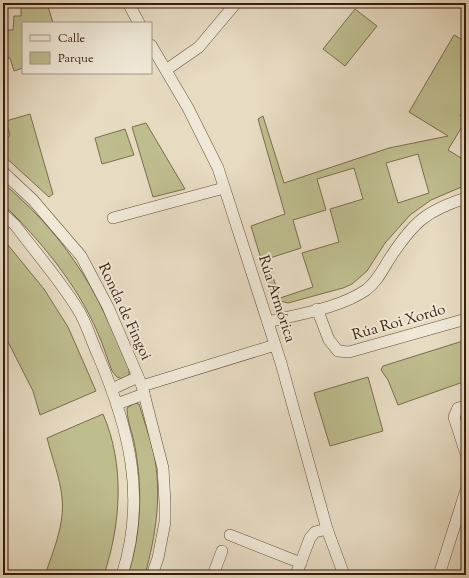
<svg xmlns="http://www.w3.org/2000/svg" width="469" height="578" font-family="'Sorts Mill Goudy',serif">
	<style>
		.green { fill: #bebd8e; stroke: #7c6c4c; fill-rule: evenodd }
		.lines { fill: none; stroke-linecap: round; stroke-linejoin: round }
		.minor-casing { stroke: #644c39; stroke-width: 12 }
		.minor { stroke: #efe8d7; stroke-width: 11 }
		.labels { text-anchor: middle; dominant-baseline: central; stroke-width: 4; stroke-linejoin: round; paint-order: stroke }
		.street-label { font-size: 15px; fill: #391c0b; stroke: #efe8d7 }
	</style>
	<rect width="100%" height="100%" fill="#e7dbc2"/>
	<filter id="stains"><feTurbulence type="fractalNoise" baseFrequency=".005" numOctaves="4"/><feColorMatrix values="0 0 0 0 .2 0 0 0 0 .09 0 0 0 0 .02 0 0 0 .5 -.17"/></filter>
	<radialGradient id="worn" r=".72"><stop offset=".6" stop-color="#630" stop-opacity="0"/><stop offset="1" stop-color="#630" stop-opacity=".3"/></radialGradient>
	<g class="green">
		<polygon points="47,3 53,23 23,23 23,68 14,71 10,58 3,58 3,30 13,30 14,16 21,16 21,6"/>
		<polygon points="355,9 377,26 345,66 323,49"/>
		<path d="M454,35L466,42V106L460,116L466,120L448,150L466,161V185L431,200L410,215L385,243L367,271L352,284L343,288L288,303L276,300L271,292L251,226L285,214L258,119L263,116L284,183L389,148L448,136L409,112ZM418,154L429,193L398,203L386,163ZM354,168L363,199L330,209L339,242L302,253L313,287L280,298L267,259L301,248L293,220L326,210L317,179Z"/>
		<polygon points="30,114 53,194 49,197 3,155 3,144 10,135 6,121"/>
		<polygon points="146,123 185,189 153,197 132,127"/>
		<polygon points="125,129 134,155 102,164 95,138"/>
		<path d="M3,183C30,206 55,232 75,262C98,294 113,333 129,368V375L123,379L117,377L112,371C107,358 103,344 97,331C76,283 40,240 3,204Z"/>
		<polygon points="3,239 44,289 68,327 96,391 40,415 33,391 3,332"/>
		<polygon points="466,340 466,381 398,405 388,380 381,370 383,366"/>
		<polygon points="368,377 383,431 330,446 314,393"/>
		<path d="M135,403L139,404C144,421 150,437 154,454C162,496 156,534 145,575H128C141,534 143,490 135,447C133,434 127,422 127,408Z"/>
		<path d="M103,414C125,465 121,523 104,575H45C53,551 65,524 62,498C60,477 52,458 47,438Z"/>
	</g>
	<g class="lines">
		<defs>
			<g id="minor">
				<polyline points="128,3 139,23"/>
				<polyline points="151,45 188,108 218,168 281,363 327,529 344,575"/>
				<polyline points="166,70 199,47 236,3"/>
				<polyline points="3,172 33,200 81,256 108,307 142,386 163,468 165,503 165,522 158,558 152,575"/>
				<path d="M3,214L15,225C36,253 59,279 77,308C86,321 91,340 98,355C129,428 147,497 122,575"/>
				<polyline points="113,218 224,188"/>
				<polyline points="317,309 329,340 338,351 349,352 466,319"/>
				<path d="M268,322C299,314 340,308 366,290C377,282 383,269 390,258C413,223 425,211 466,198"/>
				<polyline points="142,386 275,345"/>
				<polyline points="112,389 138,377"/>
				<polyline points="117,404 144,394"/>
				<polyline points="466,406 458,408 454,417 466,454"/>
				<polyline points="230,535 301,563"/>
				<polyline points="213,575 222,551"/>
				<polyline points="296,575 310,538 315,532 327,529"/>
				<polyline points="439,575 466,490"/>
			</g>
		</defs>
		<use href="#minor" class="minor-casing"/>
		<use href="#minor" class="minor"/>
	</g>
	<g class="labels">
		<g class="street-label">
			<text transform="translate(276 299) rotate(72)">Rúa Armórica</text>
			<text transform="translate(124 312) rotate(65)">Ronda de Fingoi</text>
			<text transform="translate(399 323) rotate(-16)">Rúa Roi Xordo</text>
		</g>
	</g>
	<rect width="469" height="578" fill="none" stroke="#e7dbc2" stroke-width="16"/>
	<rect x="4" y="4" width="461" height="570" fill="none" stroke="#391c0b" stroke-width="2"/>
	<rect x="8" y="8" width="453" height="562" fill="none" stroke="#391c0b"/>
	<rect x="22" y="22" width="130" height="52" fill="#efe8d7" stroke="#a69685"/>
	<rect x="30" y="35" width="20" height="6" fill="#efe8d7" stroke="#a69685"/>
	<text x="58" y="42" font-size="12" fill="#391c0b">Calle</text>
	<rect x="30" y="52" width="20" height="12" fill="#bebd8e" stroke="#a69685"/>
	<text x="58" y="62" font-size="12" fill="#391c0b">Parque</text>
	<rect width="100%" height="100%" filter="url(#stains)"/>
	<rect width="100%" height="100%" fill="url(#worn)"/>
</svg>
